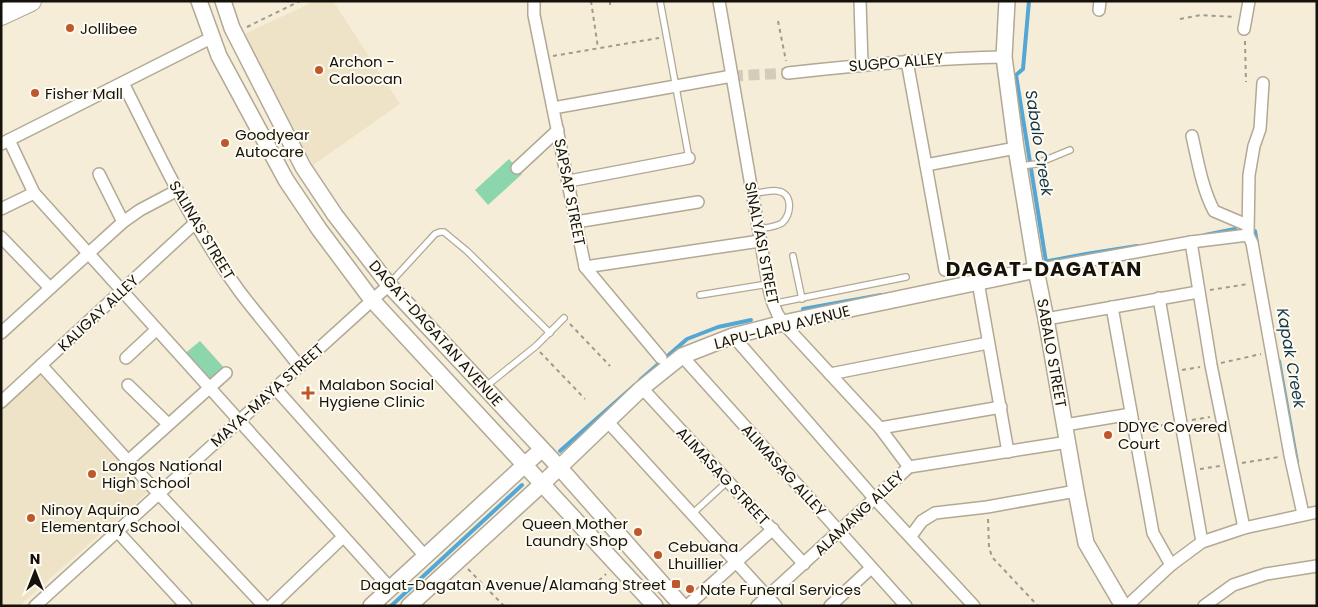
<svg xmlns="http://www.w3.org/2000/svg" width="1318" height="607" font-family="Poppins,sans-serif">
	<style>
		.built { fill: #efe3c7 }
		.green { fill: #8cd6ad }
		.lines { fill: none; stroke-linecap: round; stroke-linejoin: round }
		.stream { stroke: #54a6d5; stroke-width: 4 }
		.street-tunnel { stroke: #d4ccb9; stroke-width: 11; stroke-dasharray: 11 5.5; stroke-linecap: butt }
		.lane-casing { stroke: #b1a995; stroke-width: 8 }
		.street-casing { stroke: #b1a995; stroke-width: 14 }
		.secondary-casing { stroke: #b1a995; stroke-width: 18 }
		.highway-casing { stroke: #b1a995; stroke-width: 22 }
		.path { stroke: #a19a8a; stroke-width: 2; stroke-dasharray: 4 4; stroke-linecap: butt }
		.lane { stroke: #fff; stroke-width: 5.5 }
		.street { stroke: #fff; stroke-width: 11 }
		.secondary { stroke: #fff; stroke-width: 15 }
		.highway { stroke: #fff; stroke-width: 20 }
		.poi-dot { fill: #be582b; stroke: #fefbf2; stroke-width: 2 }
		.labels { text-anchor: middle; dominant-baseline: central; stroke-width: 4; stroke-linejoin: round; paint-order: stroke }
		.poi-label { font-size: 15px; fill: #14120a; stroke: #fefbf2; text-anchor: start }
		.street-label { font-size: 15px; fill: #14120a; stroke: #fefbf2 }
		.water-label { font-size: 16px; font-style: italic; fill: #103448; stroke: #fefbf2 }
		.district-label { font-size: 20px; font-weight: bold; letter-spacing: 1px; fill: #14120a; stroke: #fefbf2 }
	</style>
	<rect width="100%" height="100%" fill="#f6edd8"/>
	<g class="built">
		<polygon points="315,1 333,1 400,104 313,165 242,35"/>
		<polygon points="43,371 149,491 19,606 1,606 1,408"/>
	</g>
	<g class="green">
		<polygon points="509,159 522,174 488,205 475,190"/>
		<polygon points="200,341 226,370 210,385 183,355"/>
	</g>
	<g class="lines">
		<g class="stream">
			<polyline points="1029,1 1023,69 1016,75 1046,262"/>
			<polyline points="1255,231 1257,243"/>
			<polyline points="1205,235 1235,229"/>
			<polyline points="1038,263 1086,254 1137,246"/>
			<polyline points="803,309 881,295"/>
			<polyline points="1279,361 1297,462"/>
			<polyline points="640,380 687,339 718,327 751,320"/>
			<polyline points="560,451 635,385"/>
			<polyline points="391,606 522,485"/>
		</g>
		<polyline class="street-tunnel" points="732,76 788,73"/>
		<defs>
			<g id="lane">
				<polyline points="660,1 689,158"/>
				<polyline points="1021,166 1036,164 1070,150"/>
				<path d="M753,193C761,193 770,190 777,191C793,192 792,215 782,223C776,227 765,228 758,229"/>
				<polyline points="793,256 802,299"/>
				<polyline points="390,283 435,234 440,232 444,232 467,251 550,333"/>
				<polyline points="700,295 768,284"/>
				<polyline points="772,304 906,277"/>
				<polyline points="485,387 536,346 564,318"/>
				<polyline points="692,514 728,481"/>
			</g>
			<g id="street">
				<polyline points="534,1 534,15 585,267 661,358"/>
				<path d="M719,1L768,284C771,299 774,310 783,323L880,428L909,467"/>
				<polyline points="860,1 862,65"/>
				<polyline points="1099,10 1100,1"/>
				<polyline points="1244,29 1249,1"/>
				<polyline points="907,61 945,270"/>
				<path d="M788,73C860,65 931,58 1004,57"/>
				<path d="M123,83C159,154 192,227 240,292C259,317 280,341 299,366"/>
				<polyline points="1263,83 1260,129 1254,146 1249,175 1248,235 1252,243 1290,455 1303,514"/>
				<polyline points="553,108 732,76"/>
				<path d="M1192,136C1198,162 1202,188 1214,211L1247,225"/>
				<polyline points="9,140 34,193 390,588"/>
				<polyline points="1,144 211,38"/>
				<polyline points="926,165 1016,148"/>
				<polyline points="517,168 558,130"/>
				<polyline points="99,174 123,222"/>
				<polyline points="569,181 689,158"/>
				<polyline points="1,209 34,193"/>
				<polyline points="576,222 698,202"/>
				<polyline points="1,237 50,288"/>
				<polyline points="1191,242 1211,365 1244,528"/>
				<polyline points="585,267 760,241"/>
				<polyline points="1036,270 1191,242 1248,235"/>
				<polyline points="978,282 1008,452"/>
				<polyline points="1159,298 1202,542"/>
				<polyline points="1112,307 1153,533 1171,565"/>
				<polyline points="1046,319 1198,292"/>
				<polyline points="1,333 123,222 140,210 176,191"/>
				<polyline points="733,336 874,498 974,606"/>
				<polyline points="682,356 906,606"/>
				<polyline points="126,358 156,330"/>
				<polyline points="41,365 128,461 264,606"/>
				<polyline points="830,374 988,343"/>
				<polyline points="128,385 168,424"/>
				<polyline points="275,388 425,556"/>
				<polyline points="642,388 804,564"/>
				<polyline points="1,402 195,223"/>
				<polyline points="608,422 776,606"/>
				<polyline points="1065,425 1131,414"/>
				<polyline points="880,428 1001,407"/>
				<polyline points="128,461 226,373"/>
				<polyline points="117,531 186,606"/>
				<polyline points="911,536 922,521 935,513 987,507 1076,491"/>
				<polyline points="35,606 389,285"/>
				<polyline points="271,606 343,537"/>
				<polyline points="687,606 773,529"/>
				<polyline points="757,606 909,467 1068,442"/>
				<polyline points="830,606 871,568"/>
				<polyline points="1127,606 1171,565 1202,542 1244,528 1317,512"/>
				<polyline points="1204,606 1233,585 1266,574 1317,566"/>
			</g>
			<g id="secondary">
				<polyline points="199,1 219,56 286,180 319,229 372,300 655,606"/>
				<polyline points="223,1 232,28 303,167 335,215 389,285 559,467 682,606"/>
				<polyline points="1007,1 1004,57 1016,148 1036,270 1046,319 1076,491 1086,543 1123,606"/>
				<polyline points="371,606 541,450"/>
				<polyline points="409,606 542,484 642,388 682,356 733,336 783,323 1036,270"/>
			</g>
			<polyline id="highway" points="1,15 31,1"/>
		</defs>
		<use href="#lane" class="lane-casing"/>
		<use href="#street" class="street-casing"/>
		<use href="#secondary" class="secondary-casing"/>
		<use href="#highway" class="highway-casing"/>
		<g class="path">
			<polyline points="591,1 598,48"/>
			<polyline points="610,1 610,5"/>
			<polyline points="1180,19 1201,15 1234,17"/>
			<polyline points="778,21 786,61"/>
			<polyline points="247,27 300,1"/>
			<polyline points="1245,41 1246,82"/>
			<polyline points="553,56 659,38"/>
			<polyline points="1210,290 1248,284"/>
			<polyline points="570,324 610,366"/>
			<polyline points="540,352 585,399"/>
			<polyline points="1221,363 1261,354"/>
			<polyline points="1182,370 1200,367"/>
			<polyline points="1192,420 1210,417"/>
			<polyline points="1145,428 1170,424"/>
			<polyline points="1242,463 1279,457"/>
			<polyline points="1200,469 1220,466"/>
			<polyline points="988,519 989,547 992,557 1038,606"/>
			<polyline points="468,569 504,606"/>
			<polyline points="593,586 606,574"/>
		</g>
		<use href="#lane" class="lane"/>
		<use href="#street" class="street"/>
		<use href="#secondary" class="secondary"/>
		<use href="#highway" class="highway"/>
	</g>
	<g class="poi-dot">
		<circle cx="70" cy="28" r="5"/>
		<circle cx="319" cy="70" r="5"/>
		<circle cx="35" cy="93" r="5"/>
		<circle cx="225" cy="143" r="5"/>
		<path d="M305.5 385.5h5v5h5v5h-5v5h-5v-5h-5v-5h5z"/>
		<circle cx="1108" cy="435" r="5"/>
		<circle cx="92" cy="474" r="5"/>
		<circle cx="31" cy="518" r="5"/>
		<circle cx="638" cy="532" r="5"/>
		<circle cx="658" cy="555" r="5"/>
		<rect x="671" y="579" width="10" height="10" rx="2.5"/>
		<circle cx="690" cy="589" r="5"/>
	</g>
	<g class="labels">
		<g class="poi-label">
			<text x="80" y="28">Jollibee</text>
			<text x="329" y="61">Archon -<tspan x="329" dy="17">Caloocan</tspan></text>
			<text x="45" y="93">Fisher Mall</text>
			<text x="235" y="134">Goodyear<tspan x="235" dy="17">Autocare</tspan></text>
			<text x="319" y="384">Malabon Social<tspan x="319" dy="17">Hygiene Clinic</tspan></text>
			<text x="1118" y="426">DDYC Covered<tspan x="1118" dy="17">Court</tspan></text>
			<text x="102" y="465">Longos National<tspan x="102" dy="17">High School</tspan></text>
			<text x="41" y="509">Ninoy Aquino<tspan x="41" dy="17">Elementary School</tspan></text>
			<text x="628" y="523" text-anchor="end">Queen Mother<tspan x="628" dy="17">Laundry Shop</tspan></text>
			<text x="668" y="546">Cebuana<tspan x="668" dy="17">Lhuillier</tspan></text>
			<text x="666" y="584" text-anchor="end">Dagat-Dagatan Avenue/Alamang Street</text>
			<text x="700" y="589">Nate Funeral Services</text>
		</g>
		<g class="street-label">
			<text transform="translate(896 62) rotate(-5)">SUGPO ALLEY</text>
			<text transform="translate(570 192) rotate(79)">SAPSAP STREET</text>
			<text transform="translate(202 230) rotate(59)">SALINAS STREET</text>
			<text transform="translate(762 243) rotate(79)">SINALYASI STREET</text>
			<text transform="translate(98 313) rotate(-43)">KALIGAY ALLEY</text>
			<text transform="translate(782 327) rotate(-14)">LAPU-LAPU AVENUE</text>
			<text transform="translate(436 333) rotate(48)">DAGAT-DAGATAN AVENUE</text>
			<text transform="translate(1052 353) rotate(80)">SABALO STREET</text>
			<text transform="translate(267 395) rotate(-42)">MAYA-MAYA STREET</text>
			<text transform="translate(784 470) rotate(48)">ALIMASAG ALLEY</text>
			<text transform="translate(723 476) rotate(47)">ALIMASAG STREET</text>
			<text transform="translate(859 513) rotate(-43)">ALAMANG ALLEY</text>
		</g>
		<g class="water-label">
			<text transform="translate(1039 143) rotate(81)">Sabalo Creek</text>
			<text transform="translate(1291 358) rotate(80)">Kapak Creek</text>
		</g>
		<g class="district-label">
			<text x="1044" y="269">DAGAT-DAGATAN</text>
		</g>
	</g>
	<rect width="1318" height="607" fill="none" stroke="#14120a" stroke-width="5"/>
	<g transform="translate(35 572)" stroke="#fefbf2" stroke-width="4" paint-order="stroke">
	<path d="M0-4L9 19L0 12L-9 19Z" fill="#14120a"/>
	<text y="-8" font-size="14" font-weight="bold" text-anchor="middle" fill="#14120a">N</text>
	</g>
</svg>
